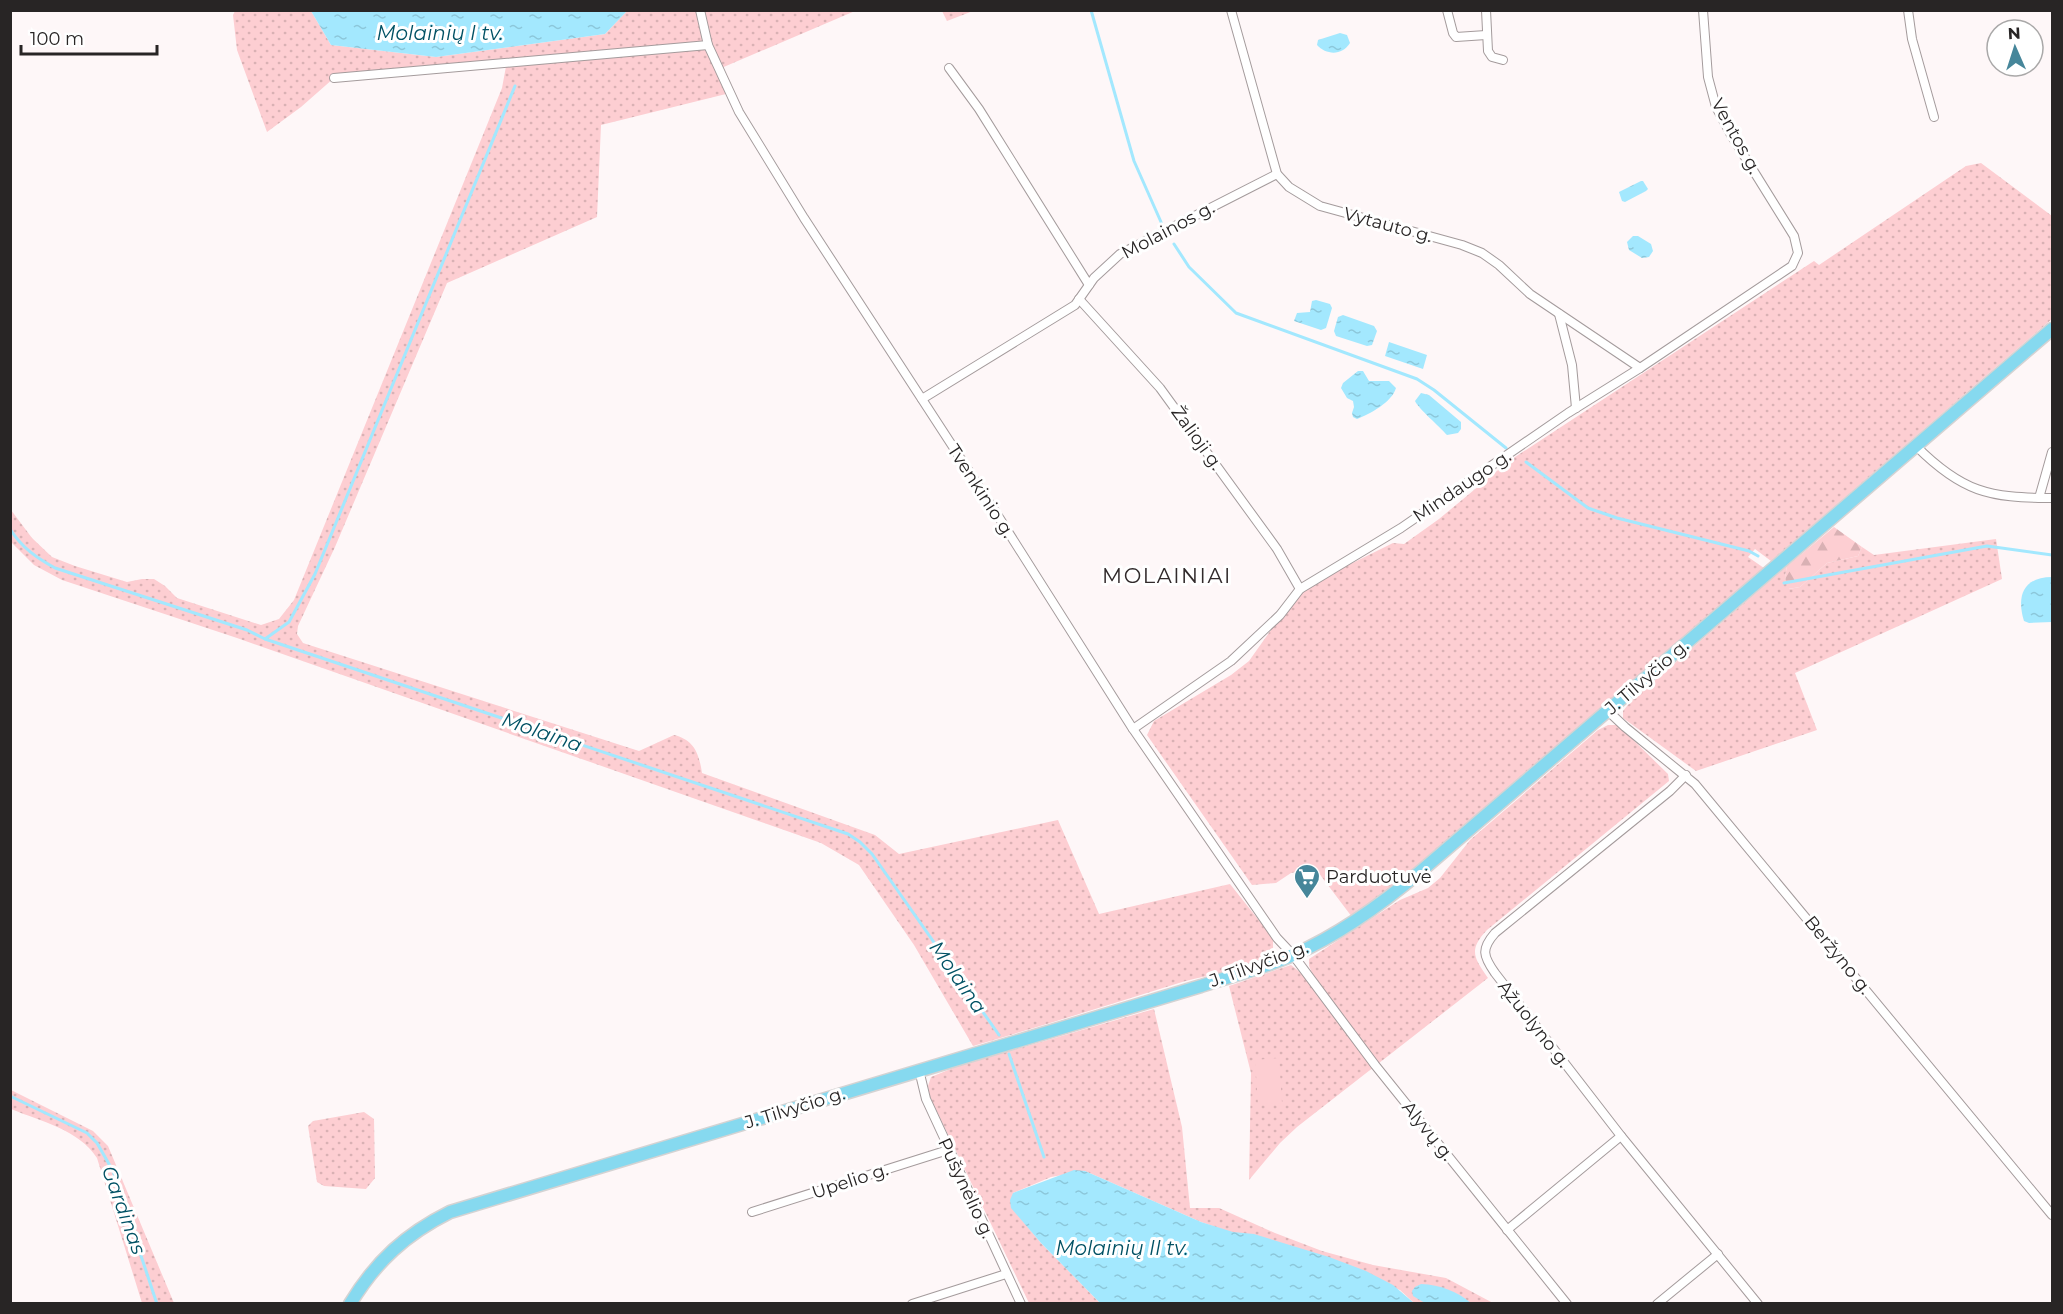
<svg xmlns="http://www.w3.org/2000/svg" width="2063" height="1314" font-family="Montserrat,sans-serif">
	<style>
		.grass { fill: url(#grass-dots) }
		.forest { fill: url(#forest-firs) }
		.park { fill: #fdced2 }
		.water { fill: url(#water-ripples) }
		.lines { fill: none; stroke-linecap: round; stroke-linejoin: round }
		.stream { stroke: #a3e8fe; stroke-width: 3 }
		.street-casing { stroke: #a49b9c; stroke-width: 10 }
		.primary-casing { stroke: #d4d3d3; stroke-width: 15 }
		.street { stroke: #fff; stroke-width: 8 }
		.primary { stroke: #86d9ef; stroke-width: 12 }
		.labels { text-anchor: middle; dominant-baseline: central; stroke-width: 6; stroke-linejoin: round; paint-order: stroke }
		.street-label { font-size: 18px; fill: #282525; stroke: #fff }
		.poi-label { font-size: 18px; fill: #282525; stroke: #fff; text-anchor: start }
		.water-label { font-size: 20px; font-style: italic; fill: #005164; stroke: #fff }
		.quarter-label { font-size: 21px; letter-spacing: 1.5px; fill: #312a2b; stroke: #fff }
	</style>
	<defs>
		<pattern id="grass-dots" width="8" height="8" patternUnits="userSpaceOnUse" patternTransform="scale(1.5)"><rect width="8" height="8" fill="#fdced2"/><path d="M2 2h.1M6 6h.1" fill="none" stroke="#d9b1b4" stroke-width="1.8" stroke-linecap="round"/></pattern>
		<pattern id="forest-firs" width="22" height="20" patternUnits="userSpaceOnUse" patternTransform="scale(1.5)"><rect width="22" height="20" fill="#fdced2"/><path d="M5 1l3.5 6h-7zM16 11l3.5 6h-7z" fill="#d9b1b4"/></pattern>
		<pattern id="water-ripples" width="26" height="14" patternUnits="userSpaceOnUse" patternTransform="scale(1.5)"><rect width="26" height="14" fill="#a3e8fe"/><path d="M2 4q2-2 4 0t4 0M15 11q2-2 4 0t4 0" fill="none" stroke="#8cc7da"/></pattern>
	</defs>
	<rect width="100%" height="100%" fill="#fef7f8"/>
	<g class="grass">
		<path d="M235,11H311L331,45L436,57L605,34L627,11H855L719,69L730,93L601,125L597,217L447,283L335,547L298,626L297,634L303,643L639,751L674,735C694,740 699,753 702,773L875,835L899,854L1058,820L1099,914L1230,884L1273,938V949C1249,973 1210,973 1179,983C1111,1004 1042,1026 973,1046L914,945L859,865L821,843L237,638L62,580L34,565L11,542V510L32,538L52,557L75,566L127,582L142,579H154L165,586L177,598L261,625L279,619L294,600L502,88L507,61L334,78L301,107L267,132L237,50L233,15Z"/>
		<polygon points="942,11 973,11 947,21"/>
		<polygon points="1981,163 2052,216 2052,319 1771,561 1755,549 1748,557 1764,568 1395,884 1352,917 1315,868 1291,873 1276,883 1252,885 1147,735 1154,721 1231,675 1249,661 1300,589 1393,543 1404,544 1439,519 1509,461 1814,261 1819,265 1966,166"/>
		<polygon points="1996,539 2002,579 1795,673 1817,730 1696,771 1623,718 1623,711 1631,701 1787,566 1785,577 1789,589 1800,587 1827,563 1858,556 1862,547 1874,555"/>
		<path d="M1608,725H1618L1668,774L1669,781L1487,930C1468,950 1474,958 1488,978L1297,1127L1280,1143L1249,1180L1251,1073L1229,986L1291,965L1301,973L1367,1055L1313,975L1309,966V959L1400,900L1428,888L1440,878L1470,840L1598,730Z"/>
		<polygon points="1154,1009 1182,1127 1190,1208 1219,1208 1275,1233 1322,1251 1373,1265 1446,1278 1493,1303 1414,1303 1400,1290 1201,1222 1085,1171 1051,1177 1013,1193 1012,1208 1041,1243 1100,1303 1029,1303 930,1097 928,1086 931,1077 958,1066"/>
		<path d="M11,1090L93,1131L108,1146L174,1303H142L97,1158C78,1129 42,1122 11,1109Z"/>
		<polygon points="364,1112 374,1119 375,1178 366,1189 324,1186 317,1182 308,1126 313,1121"/>
	</g>
	<polygon class="forest" points="1834,527 1862,547 1858,556 1827,563 1800,587 1788,589 1785,577 1787,566"/>
	<polygon class="park" points="1279,1058 1282,1103 1258,1104 1255,1060"/>
	<g class="water">
		<polygon points="311,11 627,11 605,34 436,57 331,45"/>
		<path d="M1340,33L1347,35L1350,43C1342,56 1326,55 1317,45L1318,40Z"/>
		<polygon points="1641,181 1643,181 1648,189 1646,191 1625,202 1622,201 1619,192"/>
		<polygon points="1633,236 1638,236 1651,244 1653,251 1649,257 1642,258 1629,250 1627,242"/>
		<polygon points="1316,300 1330,304 1332,308 1326,328 1321,330 1294,321 1297,313 1310,312 1312,301"/>
		<polygon points="1343,315 1374,326 1377,331 1372,345 1367,346 1336,336 1334,331 1338,317"/>
		<polygon points="1389,342 1427,355 1423,369 1385,356"/>
		<path d="M1358,371H1363L1369,381H1389L1396,388C1392,402 1370,414 1357,419L1353,417L1352,413L1354,407L1353,401L1347,398L1341,388L1343,383Z"/>
		<path d="M1421,393L1429,395L1461,422V429L1458,433L1447,435C1440,427 1418,408 1415,401Z"/>
		<path d="M2052,577V622L2029,623L2024,621C2016,595 2024,577 2052,577Z"/>
		<polygon points="1074,1170 1085,1171 1201,1222 1233,1232 1254,1234 1329,1257 1366,1271 1393,1285 1414,1303 1100,1303 1041,1243 1011,1208 1010,1200 1013,1193"/>
		<path d="M1421,1284C1441,1285 1456,1291 1471,1303H1425L1413,1296L1412,1291L1415,1287Z"/>
	</g>
	<g class="lines">
		<g class="stream">
			<polyline points="1091,10 1134,161 1161,222"/>
			<polyline points="1174,244 1189,267 1236,313 1417,379 1434,390 1506,448"/>
			<polyline points="1526,462 1588,508 1617,518 1749,551 1758,556"/>
			<path d="M10,529C22,548 37,558 55,568L247,630L265,639L848,834L860,842L872,854L999,1035"/>
			<polyline points="1784,583 1987,546 2052,555"/>
			<polyline points="265,639 289,622 315,574 515,86"/>
			<polyline points="1009,1054 1044,1157"/>
			<polyline points="10,1096 87,1133 97,1143 113,1171 157,1304"/>
		</g>
		<defs>
			<g id="street">
				<polyline points="700,10 708,45 739,112 804,218 1000,519 1133,729 1277,938 1293,955 1375,1065 1567,1304"/>
				<polyline points="1231,10 1277,174 1289,187 1320,206 1462,245 1482,253 1499,265 1530,294 1640,368"/>
				<polyline points="1447,10 1453,33 1456,37 1486,35"/>
				<polyline points="1486,10 1488,51 1492,57 1503,60"/>
				<polyline points="1908,10 1912,39 1934,117"/>
				<polyline points="949,68 979,109 1089,285"/>
				<polyline points="334,78 708,45"/>
				<polyline points="1079,299 1160,388 1277,549 1300,589"/>
				<polyline points="1559,314 1572,365 1576,408"/>
				<polyline points="922,399 1075,305 1094,278 1120,254 1277,174"/>
				<path d="M1916,446C1962,492 1989,498 2052,498"/>
				<polyline points="2039,498 2052,452"/>
				<polyline points="1608,711 1625,727 1695,784 2052,1215"/>
				<polyline points="1133,729 1231,661 1280,615 1300,589 1401,528 1568,413 1640,368 1792,266 1798,253 1794,236 1730,133 1716,107 1708,77 1703,10"/>
				<path d="M1686,775L1670,791L1495,933C1481,949 1483,956 1495,973L1621,1136L1758,1304"/>
				<polyline points="919,1070 926,1099 1021,1304"/>
				<polyline points="752,1212 948,1150"/>
				<polyline points="1507,1230 1621,1136"/>
				<polyline points="912,1304 1006,1274"/>
				<polyline points="1657,1304 1718,1254"/>
			</g>
			<path id="primary" d="M350,1304C376,1261 406,1234 450,1212L1201,986C1231,976 1264,968 1293,955C1341,934 1382,904 1421,871L2052,329"/>
		</defs>
		<use href="#street" class="street-casing"/>
		<use href="#primary" class="primary-casing"/>
		<use href="#street" class="street"/>
		<use href="#primary" class="primary"/>
	</g>
	<defs>
		<symbol id="supermarket-pin" viewBox="-11 -11 22 30"><path d="M0 17L-7.5 6A9.5 9.5 0 1 1 7.5 6Z" fill="#46869a" stroke="#fff"/><path d="M-6-5.5h2.5l.6 2H6L4.5 2H-2.5L-4.4-4H-6ZM-1.5 3.2a1.3 1.3 0 1 0 .1 0ZM3 3.2a1.3 1.3 0 1 0 .1 0Z" fill="#fff"/></symbol>
	</defs>
	<g fill-rule="evenodd">
		<use href="#supermarket-pin" x="1292" y="862" width="30" height="40"/>
	</g>
	<g class="labels">
		<g class="street-label">
			<text transform="translate(1736 136) rotate(61)">Ventos g.</text>
			<text transform="translate(1388 225) rotate(15)">Vytauto g.</text>
			<text transform="translate(1168 230) rotate(-28)">Molainos g.</text>
			<text transform="translate(1197 438) rotate(54)">Žalioji g.</text>
			<text transform="translate(1462 486) rotate(-34)">Mindaugo g.</text>
			<text transform="translate(981 491) rotate(57)">Tvenkinio g.</text>
			<text transform="translate(1647 677) rotate(-41)">J. Tilvyčio g.</text>
			<text transform="translate(1838 955) rotate(51)">Beržyno g.</text>
			<text transform="translate(1259 964) rotate(-20)">J. Tilvyčio g.</text>
			<text transform="translate(1534 1024) rotate(52)">Ąžuolyno g.</text>
			<text transform="translate(795 1108) rotate(-17)">J. Tilvyčio g.</text>
			<text transform="translate(1428 1131) rotate(51)">Alyvų g.</text>
			<text transform="translate(850 1181) rotate(-18)">Upelio g.</text>
			<text transform="translate(966 1188) rotate(65)">Pušynėlio g.</text>
		</g>
		<g class="poi-label">
			<text x="1326" y="877">Parduotuvė</text>
		</g>
		<g class="water-label">
			<text x="440" y="33">Molainių I tv.</text>
			<text transform="translate(542 732) rotate(19)">Molaina</text>
			<text transform="translate(958 977) rotate(55)">Molaina</text>
			<text transform="translate(124 1210) rotate(70)">Gardinas</text>
			<text x="1122" y="1248">Molainių II tv.</text>
		</g>
		<g class="quarter-label">
			<text x="1167" y="575">MOLAINIAI</text>
		</g>
	</g>
	<rect width="2063" height="1314" fill="none" stroke="#282525" stroke-width="24"/>
	<g transform="translate(2015 48) rotate(357)"><circle r="28" fill="#ffffff" stroke="#a9a8a8" stroke-width="1.5"/>
	<path d="M0-4.5L10 22L0 15L-10 22Z" fill="#46869a"/>
	<text y="-9" font-size="16" font-weight="bold" text-anchor="middle" fill="#282525">N</text>
	</g>
	<path d="M21 45v9h136v-9" fill="none" stroke="#282525" stroke-width="3"/>
	<text x="30" y="45" font-size="18" fill="#282525" stroke="#ffffff" stroke-width="4.5" paint-order="stroke">100 m</text>
</svg>
